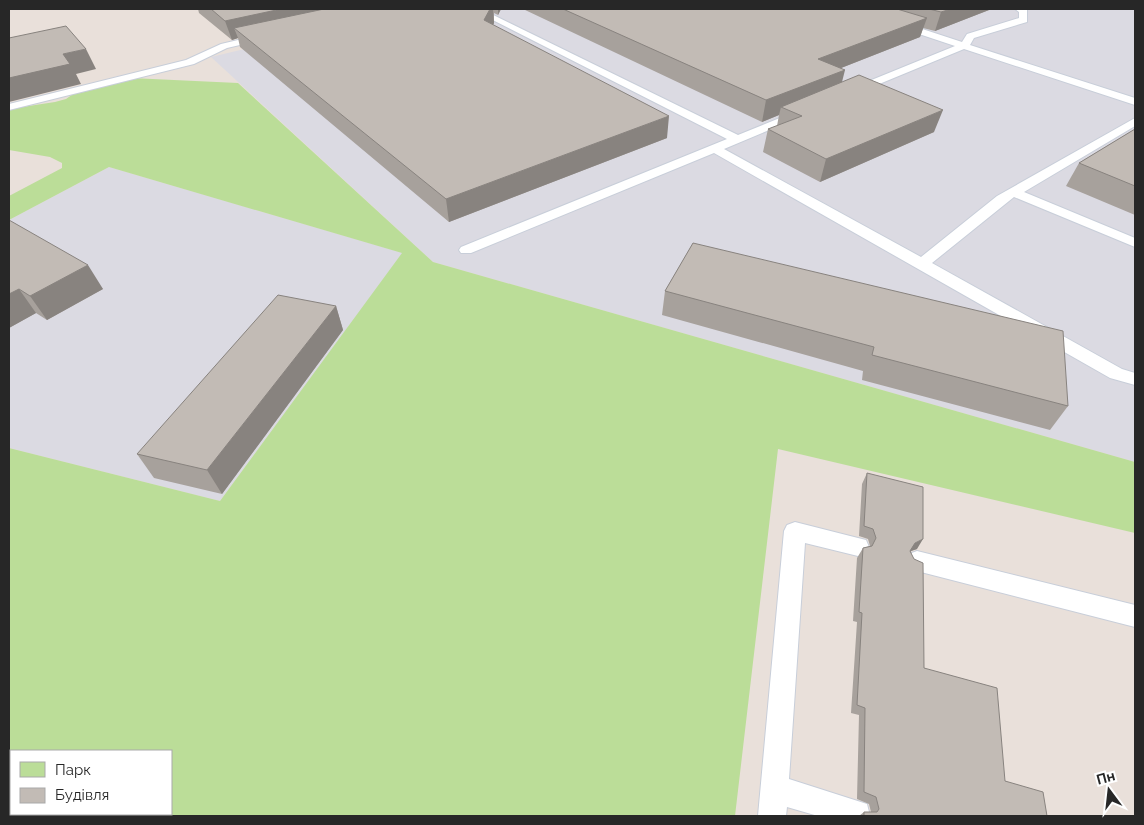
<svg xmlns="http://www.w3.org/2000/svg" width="1144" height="825" font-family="Raleway,sans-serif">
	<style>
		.industrial { fill: #dbdae2 }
		.green { fill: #bbdd98; fill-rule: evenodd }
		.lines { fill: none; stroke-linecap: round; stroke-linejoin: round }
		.service-casing { stroke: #c8ced9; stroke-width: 2 }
		.service { fill: #fff; fill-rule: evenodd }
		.wall { fill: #a7a19c }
		.shaded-wall { fill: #88837f }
		.building { fill: #c2bbb5; stroke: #88837f }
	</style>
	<rect width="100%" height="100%" fill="#e9e0da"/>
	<g class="industrial">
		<polygon points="413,9 1135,9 1135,462 433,262 211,57"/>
		<polygon points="109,167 403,253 220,501 9,448 9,220"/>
	</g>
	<path class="green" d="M131,78L238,83L433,262L1135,462V533L778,449L735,816H9V448L220,501L402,253L109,167L9,220V196L62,168V163L50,157L9,150V109L55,102L66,99L76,92ZM11,751H171V814H11Z"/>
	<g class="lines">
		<defs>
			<g id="service">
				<polygon points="471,9 481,9 738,135 797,111 805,111 807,113 805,115 724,149 921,257 997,196 1135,118 1135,126 1024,192 1135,238 1135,247 1014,197 932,263 1122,369 1135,373 1135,385 1110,378 714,153 471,253 461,253 459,250 461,247 727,139"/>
				<polygon points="1015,9 1027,9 1027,22 974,38 970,45 1135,98 1135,105 964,49 855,94 851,95 846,92 847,90 955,46 895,26 895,22 901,22 962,42 967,34 1019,18 1019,12"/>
				<polygon points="263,34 266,35 266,39 227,48 194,64 9,110 9,104 186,60 221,44"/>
				<polygon points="795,522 858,538 866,540 869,547 866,554 858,556 805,543 789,779 867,804 870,816 818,816 787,807 786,816 758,816 784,531 787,525"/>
				<polygon points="917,551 1135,605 1135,627 917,571 909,568 906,561 909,554"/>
			</g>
		</defs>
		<use href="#service" class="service-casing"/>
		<use href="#service" class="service"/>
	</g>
	<g class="wall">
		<polygon points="198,9 501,9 498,15 494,13 494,23 493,25 667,138 449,222 240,47 238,38 232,40 199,13"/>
		<polygon points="523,9 989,9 989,10 935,31 923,28 920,37 841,68 842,82 934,132 820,182 763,152 768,129 777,126 779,115 762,122"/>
		<polygon points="1135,129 1135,215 1066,186 1079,163"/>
		<polygon points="9,220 103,289 47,320 36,313 9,328"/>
		<polygon points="693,243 1068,406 1050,430 862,380 863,371 662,315 665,291"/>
		<polygon points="336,306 343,330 222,494 154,478 137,454"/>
		<polygon points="867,473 917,549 911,551 924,668 1005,781 1047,816 859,816 864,812 871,812 869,804 857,799 859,715 851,713 857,622 853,621 857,558 863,548 870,546 868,539 859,536 862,484"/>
	</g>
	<g class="shaded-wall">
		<polygon points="281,9 371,9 234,28 238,38 232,40 225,21"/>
		<polygon points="490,9 493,9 494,23 486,39 484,20"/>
		<polygon points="498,9 501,9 498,15"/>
		<polygon points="951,9 989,9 989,10 935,31 941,12"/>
		<polygon points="927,18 920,37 813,79 818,59"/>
		<polygon points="86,49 96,69 76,74 81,84 9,102 9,78 63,54"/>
		<polygon points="845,70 840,90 781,107 779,115 762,122 766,100"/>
		<polygon points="943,110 934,132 820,182 826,159"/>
		<polygon points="669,116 667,138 449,222 446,199"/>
		<polygon points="88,265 103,289 47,320 30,296"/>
		<polygon points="19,289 36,313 9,328 9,294"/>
		<polygon points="336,306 343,330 222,494 207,470"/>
		<polygon points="923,539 917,549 908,552 915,543"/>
	</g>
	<g class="building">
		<polygon points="211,9 281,9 225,21"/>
		<polygon points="324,9 490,9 484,20 669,116 446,199 234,28"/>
		<polygon points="563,9 897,9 927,18 818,59 845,70 766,100"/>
		<polygon points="929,9 951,9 941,12"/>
		<polygon points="66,26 86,49 63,54 70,64 9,78 9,38"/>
		<polygon points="859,75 943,110 826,159 768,129 802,116 781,107"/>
		<polygon points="1135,129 1135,186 1079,163"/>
		<polygon points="9,220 88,265 30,296 19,289 9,294"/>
		<polygon points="693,243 1063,331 1068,406 872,355 874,347 665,291"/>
		<polygon points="278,295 336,306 207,470 137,454"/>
		<polygon points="867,473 923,487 923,539 915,543 910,551 914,559 923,563 924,668 997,688 1005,781 1043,792 1047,816 864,816 864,812 877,812 879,809 876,797 864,792 865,708 857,705 862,613 859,612 863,548 872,546 876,538 873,529 864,526"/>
	</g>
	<rect width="1144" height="825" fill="none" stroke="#272727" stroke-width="20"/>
	<rect x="10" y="750" width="162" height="65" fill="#ffffff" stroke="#a9a9a9"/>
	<rect x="20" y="762" width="25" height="15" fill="#bbdd98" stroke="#a9a9a9"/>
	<text x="55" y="775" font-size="15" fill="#272727">Парк</text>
	<rect x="20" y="788" width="25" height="15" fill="#c2bbb5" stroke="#a9a9a9"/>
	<text x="55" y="800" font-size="15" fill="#272727">Будівля</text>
	<g transform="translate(1109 790) rotate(345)" stroke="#ffffff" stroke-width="4" paint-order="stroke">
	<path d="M0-4L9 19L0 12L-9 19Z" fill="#272727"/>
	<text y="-8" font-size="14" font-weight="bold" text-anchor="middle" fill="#272727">Пн</text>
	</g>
</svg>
